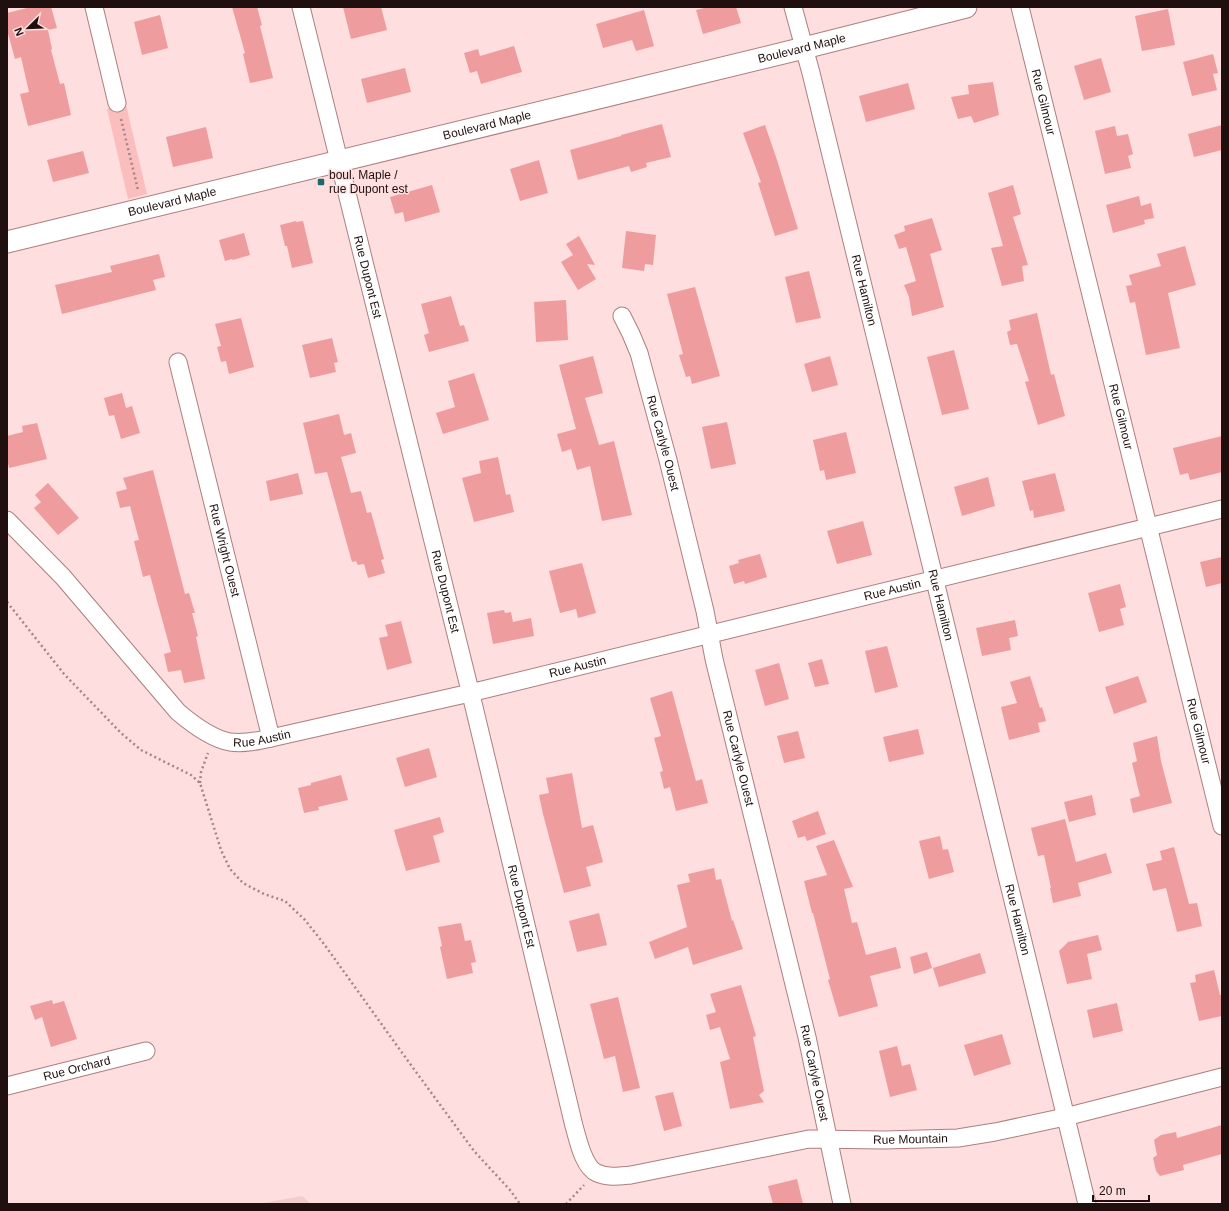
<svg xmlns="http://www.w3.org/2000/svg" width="1229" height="1211" font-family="Helvetica,sans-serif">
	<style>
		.built { fill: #f1cdcd }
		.green { fill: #fbbebe }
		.building { fill: #ef9c9e }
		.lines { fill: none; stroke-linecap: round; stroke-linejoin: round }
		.minor-casing { stroke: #ae7e7f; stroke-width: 19 }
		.tertiary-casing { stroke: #ae7e7f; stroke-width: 23 }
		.path { stroke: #a18787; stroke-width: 2.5; stroke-dasharray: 2 3; stroke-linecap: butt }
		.minor { stroke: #fff; stroke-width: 17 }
		.tertiary { stroke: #fff; stroke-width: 21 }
		.poi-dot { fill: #1b696b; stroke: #fedede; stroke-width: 1.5 }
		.labels { text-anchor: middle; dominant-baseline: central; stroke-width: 3; stroke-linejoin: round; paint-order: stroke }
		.street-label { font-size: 12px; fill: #200f0f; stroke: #fedede }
		.poi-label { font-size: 12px; fill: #200f0f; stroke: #fedede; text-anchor: start }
	</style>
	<rect width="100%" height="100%" fill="#fedede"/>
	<polygon class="built" points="302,1196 311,1204 258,1204"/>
	<polygon class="green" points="126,105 147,194 128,199 107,109"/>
	<g class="building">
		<polygon points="31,7 51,7 57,28 48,30 52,49 51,50 60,84 64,83 71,115 28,126 20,94 29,92 21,57 15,59 7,30 7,13"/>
		<polygon points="232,7 257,7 262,25 260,26 273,78 250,83 243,54 245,53"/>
		<polygon points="343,7 381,7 387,30 351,39"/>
		<polygon points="708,7 736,7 741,23 703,34 696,10"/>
		<polygon points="1168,9 1175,45 1142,51 1135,16"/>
		<polygon points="644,10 654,46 636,51 632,40 603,48 596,24"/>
		<polygon points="160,15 168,48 142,55 134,22"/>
		<polygon points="514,46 522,72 481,84 477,71 470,73 464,53 478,49 480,56"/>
		<polygon points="1213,54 1218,73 1213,74 1217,90 1192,96 1183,62"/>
		<polygon points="1101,58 1111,92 1084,100 1074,66"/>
		<polygon points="405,68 411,92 367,103 361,79"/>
		<polygon points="993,82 999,115 974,123 971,116 958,119 951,97 969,94 968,85"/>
		<polygon points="908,83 915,109 866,122 859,96"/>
		<polygon points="662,124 671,157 646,163 647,167 631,172 629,166 578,180 570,150 621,136 621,135"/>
		<polygon points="765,125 777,160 798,229 775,236 758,183 761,182 743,133"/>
		<polygon points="1222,125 1222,150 1194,157 1188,134"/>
		<polygon points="1115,126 1117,136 1128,134 1133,154 1128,156 1131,168 1105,174 1095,131"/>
		<polygon points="206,127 213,158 173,167 166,137"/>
		<polygon points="83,151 89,173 53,182 47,160"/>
		<polygon points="539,160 548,193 520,201 510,169"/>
		<polygon points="432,185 440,212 405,222 403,212 395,214 390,197"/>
		<polygon points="1013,185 1021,214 1013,217 1028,265 1022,266 1024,281 1002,286 991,248 1003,246 988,193"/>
		<polygon points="1139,196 1141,206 1151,203 1154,218 1144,220 1145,224 1113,233 1106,205"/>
		<polygon points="932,218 942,250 930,254 944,307 912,316 909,297 904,285 916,281 906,247 899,249 894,235 905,231 904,226"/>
		<polygon points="296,221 296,222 303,221 313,263 292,268 287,246 285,246 280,225"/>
		<polygon points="626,231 656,235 653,265 645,264 644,271 622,268"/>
		<polygon points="244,233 250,255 233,260 232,259 225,261 219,240"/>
		<polygon points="579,236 595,265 587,264 596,279 578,290 561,262 573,255 566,244"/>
		<polygon points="1185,246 1196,285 1168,293 1180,348 1146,355 1135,302 1130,303 1126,286 1132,285 1129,275 1161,266 1157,254"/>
		<polygon points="159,254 165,277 153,280 156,290 62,314 55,285 112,272 110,266"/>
		<polygon points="809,271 821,318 796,323 785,277"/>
		<polygon points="695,287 720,376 692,384 690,376 686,377 679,355 683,354 667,294"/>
		<polygon points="451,296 460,326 464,325 469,341 429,352 424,335 429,333 421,304"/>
		<polygon points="566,300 568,340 536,342 534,302"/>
		<polygon points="1037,313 1051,375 1054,374 1065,416 1038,425 1025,382 1029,381 1017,344 1010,345 1007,332 1011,330 1009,320"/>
		<polygon points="241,318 254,367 229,374 226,361 221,362 217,347 221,346 215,324"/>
		<polygon points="332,338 338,362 334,363 336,372 310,378 302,345"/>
		<polygon points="954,350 969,409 942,415 927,357"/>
		<polygon points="593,356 603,393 585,398 599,445 614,441 632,515 602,521 590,466 577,470 571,449 562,452 557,434 576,429 559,365"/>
		<polygon points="830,356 838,385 812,392 804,364"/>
		<polygon points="474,373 489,420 443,434 436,413 455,407 448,381"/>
		<polygon points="122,393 126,408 132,406 140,433 121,439 114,415 109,416 104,398"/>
		<polygon points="339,414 344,435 351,433 356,453 341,457 351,493 361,491 367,513 371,512 384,559 381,560 385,573 368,578 364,564 358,565 356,561 352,562 327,472 315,474 303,423"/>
		<polygon points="727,422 736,464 711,469 702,427"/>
		<polygon points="37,423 47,459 9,468 7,458 7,436 23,432 22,426"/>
		<polygon points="846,432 856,473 826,480 824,470 820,471 813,440"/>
		<polygon points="1222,436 1222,472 1190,480 1188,473 1180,475 1173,448"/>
		<polygon points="498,457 506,495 510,494 514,512 474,522 462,478 481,473 479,461"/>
		<polygon points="153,470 185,594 189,593 195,613 192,613 198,636 196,637 205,679 184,683 181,670 168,672 164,654 171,652 150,575 143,577 134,541 139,540 130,506 120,508 116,492 127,489 123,478"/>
		<polygon points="298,473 303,494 270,501 266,481"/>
		<polygon points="1055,473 1065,511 1034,518 1033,510 1030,511 1022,481"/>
		<polygon points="988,477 995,506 962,516 954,487"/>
		<polygon points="48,483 79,518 58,535 34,508 41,502 35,495"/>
		<polygon points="863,521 872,555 837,564 827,531"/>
		<polygon points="760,554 767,577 745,584 744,581 734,584 729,566 739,563 738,560"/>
		<polygon points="1222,557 1222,583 1206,587 1200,562"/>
		<polygon points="582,563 596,613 578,618 576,609 560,613 549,571"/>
		<polygon points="1120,584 1126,607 1120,609 1124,625 1099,632 1088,593"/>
		<polygon points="504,610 505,613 511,612 513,622 531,618 534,636 493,644 487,613"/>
		<polygon points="1015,620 1018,636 1009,638 1011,650 982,656 976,628"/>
		<polygon points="401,621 412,663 387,670 379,638 388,636 385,625"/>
		<polygon points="887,646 898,687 875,693 865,651"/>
		<polygon points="822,659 829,684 815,687 808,663"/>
		<polygon points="779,663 789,699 765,706 755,670"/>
		<polygon points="1030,676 1040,708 1042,707 1046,721 1038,723 1040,732 1009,740 1001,707 1017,703 1010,682"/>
		<polygon points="1138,676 1147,702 1114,714 1105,687"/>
		<polygon points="672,691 696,781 702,779 708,803 676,811 670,787 664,789 660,772 663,771 654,738 661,736 650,698"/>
		<polygon points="918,729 924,754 889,762 883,737"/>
		<polygon points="798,731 805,758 784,763 777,736"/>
		<polygon points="1157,736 1161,761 1172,803 1133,813 1130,799 1140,796 1132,763 1137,761 1133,743"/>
		<polygon points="429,748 437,777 405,787 396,758"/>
		<polygon points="572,773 582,828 593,825 603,862 586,867 591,886 564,893 543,814 539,795 549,793 546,778"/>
		<polygon points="341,775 348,800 318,807 319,810 304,813 298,788 311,785 311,783"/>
		<polygon points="1092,795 1096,815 1069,822 1064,802"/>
		<polygon points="818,811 826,834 807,841 805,836 798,838 792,821"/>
		<polygon points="440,817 444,832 433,836 440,862 406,871 394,830"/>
		<polygon points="1065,819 1076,862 1106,853 1112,873 1078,883 1081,896 1053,903 1050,888 1051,888 1044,855 1038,856 1031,828"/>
		<polygon points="940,836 943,850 948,849 954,872 929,879 919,841"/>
		<polygon points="834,840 853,887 844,889 852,923 857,922 866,955 896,947 901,968 870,976 878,1006 839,1017 828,980 830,979 813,913 812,913 804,881 827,875 816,846"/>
		<polygon points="1174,847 1189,904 1197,903 1202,926 1177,932 1166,888 1153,891 1146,864 1162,860 1160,851"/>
		<polygon points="714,868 716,880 721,879 732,921 733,920 743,949 693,965 688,947 655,959 649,942 687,927 677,885 690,882 688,874"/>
		<polygon points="599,913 607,945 577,952 569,921"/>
		<polygon points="461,923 465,941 471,940 476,962 471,963 473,973 447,979 440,947 442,946 438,927"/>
		<polygon points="1098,935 1102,950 1087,954 1092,979 1067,984 1059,951 1068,942"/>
		<polygon points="927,952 932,968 914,974 910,957"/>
		<polygon points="980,953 986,973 939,987 933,968"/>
		<polygon points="1214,970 1220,995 1222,995 1222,1016 1199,1021 1190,983 1196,982 1195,975"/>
		<polygon points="741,985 756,1036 753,1037 764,1091 759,1095 764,1102 730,1109 720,1062 730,1059 720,1027 710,1030 706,1015 716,1012 710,994"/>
		<polygon points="618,997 640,1088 623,1092 615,1056 604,1059 590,1004"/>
		<polygon points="52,1000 53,1004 64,1001 77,1039 51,1047 42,1017 35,1020 30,1006"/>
		<polygon points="1117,1003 1123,1031 1093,1038 1087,1010"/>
		<polygon points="1002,1034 1011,1064 974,1076 964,1045"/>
		<polygon points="897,1046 902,1066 910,1064 917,1090 890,1097 879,1051"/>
		<polygon points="673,1092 682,1126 664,1131 655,1096"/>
		<polygon points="1222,1125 1222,1154 1183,1165 1184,1170 1160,1176 1156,1171 1153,1158 1157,1155 1154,1140 1161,1135 1176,1132 1177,1138"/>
		<polygon points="797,1179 803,1204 773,1204 768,1186"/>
	</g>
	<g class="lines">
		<defs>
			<g id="minor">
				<polyline points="94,7 117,103"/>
				<path id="s1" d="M301,7L475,711L574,1126C578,1139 583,1167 597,1173C608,1178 620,1176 631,1175L809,1139L884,1140L958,1138L995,1132L1065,1117L1222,1077"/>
				<path id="s2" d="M793,7L811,73L1087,1204"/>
				<path id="s3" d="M1020,7L1222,826"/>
				<path id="s4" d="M622,316L631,334L639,353L668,460L705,611L714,659L807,1037L842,1204"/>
				<path id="s5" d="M178,362L271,738"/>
				<path id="s6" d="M7,520L63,577L178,712C191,723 213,739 230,742C244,744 258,741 271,738L470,693L1222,509"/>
				<path id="s7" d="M7,1086L146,1051"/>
			</g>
			<g id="tertiary">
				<path id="s8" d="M7,242L804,48L966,7"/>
			</g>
		</defs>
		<use href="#minor" class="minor-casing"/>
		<use href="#tertiary" class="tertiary-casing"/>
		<g class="path">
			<polyline points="121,119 138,190"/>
			<polyline points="7,602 64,674 121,733 141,750 191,775 200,783 221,850 230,869 243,883 264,894 285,901 305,920 324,944 408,1061 474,1151 510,1190 520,1204"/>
			<polyline points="200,783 201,772 208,753"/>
			<polyline points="566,1204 584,1185"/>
		</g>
		<use href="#minor" class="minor"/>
		<use href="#tertiary" class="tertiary"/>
	</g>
	<rect class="poi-dot" x="317" y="178" width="8" height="8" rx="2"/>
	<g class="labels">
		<g class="street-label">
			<text stroke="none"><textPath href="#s8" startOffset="818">Boulevard Maple</textPath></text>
			<text stroke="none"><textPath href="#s3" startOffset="98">Rue Gilmour</textPath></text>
			<text stroke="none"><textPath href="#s8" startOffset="494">Boulevard Maple</textPath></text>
			<text stroke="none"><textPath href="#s8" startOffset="170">Boulevard Maple</textPath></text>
			<text stroke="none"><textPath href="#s1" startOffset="278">Rue Dupont Est</textPath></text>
			<text stroke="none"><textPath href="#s2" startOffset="292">Rue Hamilton</textPath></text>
			<text stroke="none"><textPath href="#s3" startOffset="422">Rue Gilmour</textPath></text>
			<text stroke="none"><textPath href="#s4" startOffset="134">Rue Carlyle Ouest</textPath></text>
			<text stroke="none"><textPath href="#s5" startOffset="194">Rue Wright Ouest</textPath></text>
			<text stroke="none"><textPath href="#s6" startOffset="998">Rue Austin</textPath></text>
			<text stroke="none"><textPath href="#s1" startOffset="602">Rue Dupont Est</textPath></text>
			<text stroke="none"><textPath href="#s2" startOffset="616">Rue Hamilton</textPath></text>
			<text stroke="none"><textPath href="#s6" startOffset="674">Rue Austin</textPath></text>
			<text stroke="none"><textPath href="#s3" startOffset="746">Rue Gilmour</textPath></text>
			<text stroke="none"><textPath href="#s6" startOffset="350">Rue Austin</textPath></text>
			<text stroke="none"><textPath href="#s4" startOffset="458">Rue Carlyle Ouest</textPath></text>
			<text stroke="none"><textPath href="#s1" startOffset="926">Rue Dupont Est</textPath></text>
			<text stroke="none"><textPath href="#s2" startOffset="940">Rue Hamilton</textPath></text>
			<text stroke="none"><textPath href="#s7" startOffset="72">Rue Orchard</textPath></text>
			<text stroke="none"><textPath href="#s4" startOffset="782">Rue Carlyle Ouest</textPath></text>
			<text stroke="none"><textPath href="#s1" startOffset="1523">Rue Mountain</textPath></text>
		</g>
		<g class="poi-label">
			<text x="329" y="175">boul. Maple /<tspan x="329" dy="14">rue Dupont est</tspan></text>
		</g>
	</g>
	<rect width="1229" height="1211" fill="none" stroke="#200f0f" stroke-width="16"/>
	<g transform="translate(28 28) rotate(247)" stroke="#fedede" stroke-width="3" paint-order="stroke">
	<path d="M0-3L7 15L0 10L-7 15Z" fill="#200f0f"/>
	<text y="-6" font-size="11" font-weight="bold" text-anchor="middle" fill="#200f0f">N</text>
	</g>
	<path d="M1093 1195v6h56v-6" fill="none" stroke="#200f0f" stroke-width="2"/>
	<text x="1099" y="1195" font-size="12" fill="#200f0f" stroke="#fedede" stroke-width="3" paint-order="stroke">20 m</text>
</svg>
